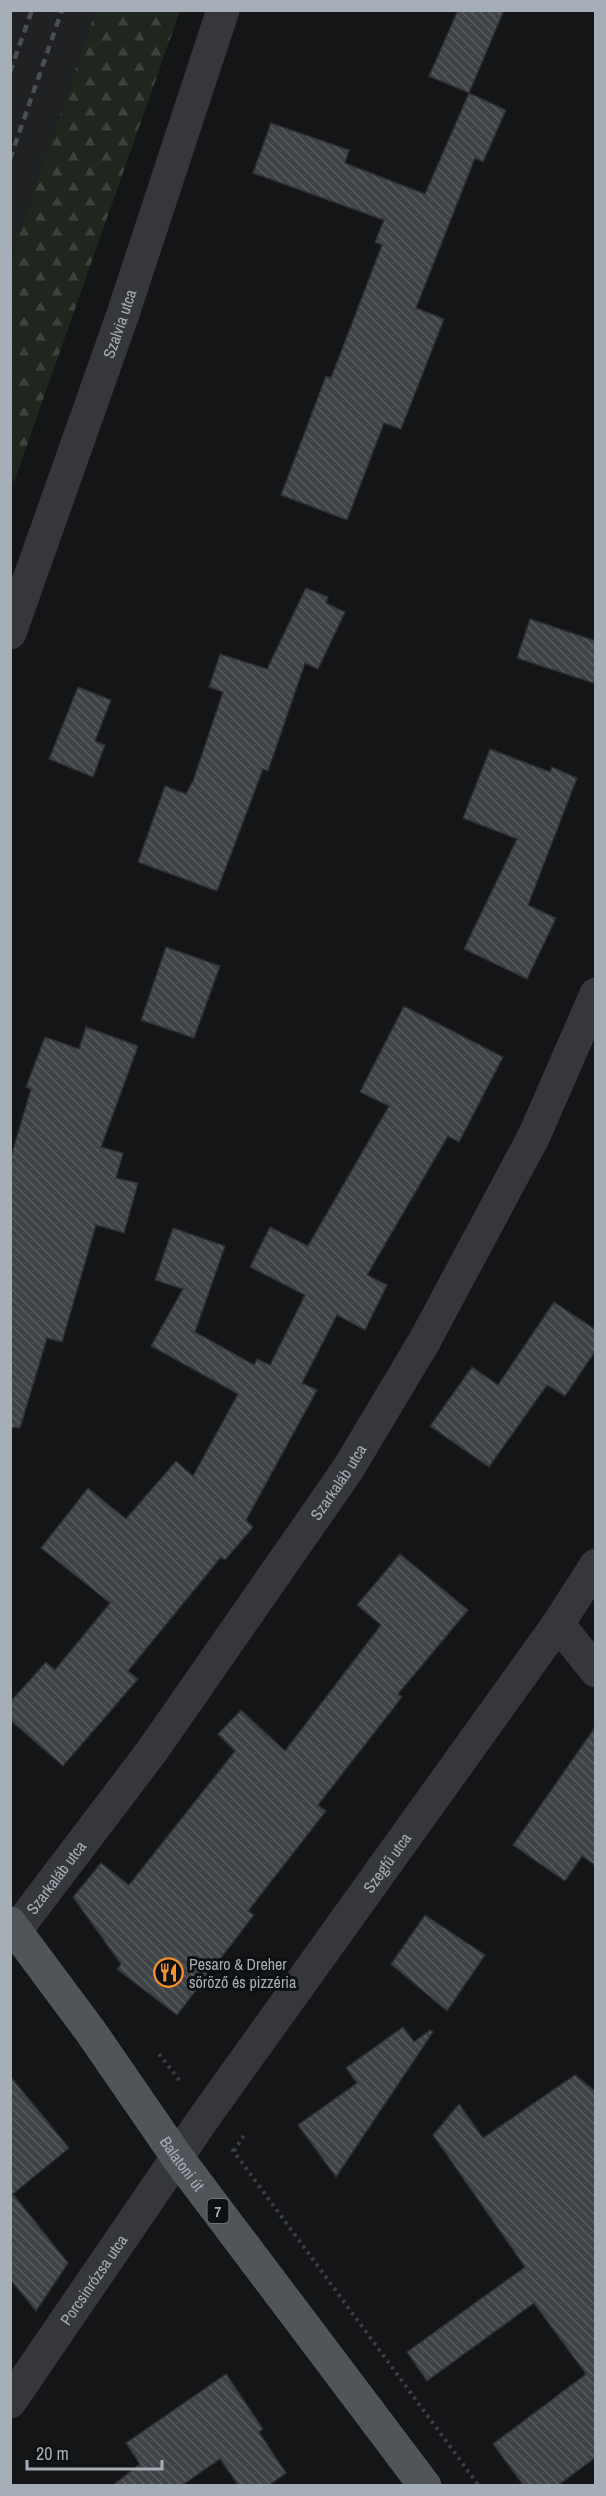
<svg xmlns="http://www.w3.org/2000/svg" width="606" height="2496" font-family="'Archivo Narrow',sans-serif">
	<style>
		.built { fill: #202123 }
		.forest { fill: url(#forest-firs) }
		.building { fill: url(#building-back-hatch); stroke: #2e2f32; stroke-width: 1.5 }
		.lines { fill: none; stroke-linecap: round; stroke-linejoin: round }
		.path { stroke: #3b3e42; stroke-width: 4; stroke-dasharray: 3 4.5; stroke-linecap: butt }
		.minor { stroke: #35373b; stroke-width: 33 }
		.major { stroke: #51555a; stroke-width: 33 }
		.rail { stroke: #4a4e52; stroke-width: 4.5; stroke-dasharray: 8 6; stroke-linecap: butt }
		.labels { text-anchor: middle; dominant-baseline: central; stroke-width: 6; stroke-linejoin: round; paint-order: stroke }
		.shield { fill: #0f1011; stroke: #797f85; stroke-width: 1.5 }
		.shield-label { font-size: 15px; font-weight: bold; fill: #a6aeb7 }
		.street-label { font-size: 16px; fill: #a6aeb7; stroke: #0f1011 }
		.poi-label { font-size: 16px; fill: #a6aeb7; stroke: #0f1011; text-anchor: start }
	</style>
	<defs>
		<pattern id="forest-firs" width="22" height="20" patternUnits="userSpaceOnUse" patternTransform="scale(1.5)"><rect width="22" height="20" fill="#1f261e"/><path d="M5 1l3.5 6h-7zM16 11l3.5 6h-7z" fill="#3d433c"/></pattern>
		<pattern id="building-back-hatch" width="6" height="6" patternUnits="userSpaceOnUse" patternTransform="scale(1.5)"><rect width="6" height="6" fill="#404346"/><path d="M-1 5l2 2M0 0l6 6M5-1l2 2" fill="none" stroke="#595c5e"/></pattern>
	</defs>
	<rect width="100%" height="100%" fill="#141516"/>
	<polygon class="built" points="11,10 96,11 11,258 10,11"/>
	<polygon class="forest" points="96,10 180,11 14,482 10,481 11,258"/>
	<g class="building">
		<polygon points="458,10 504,10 469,93 429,76"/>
		<polygon points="469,93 506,110 483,162 475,158 416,308 444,319 401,429 384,423 347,520 281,495 326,376 331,378 382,245 375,242 384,220 253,173 271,123 349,150 345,163 425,194"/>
		<polygon points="306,588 328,597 326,603 345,612 318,669 305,663 268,771 263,769 217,891 138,862 165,786 186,794 193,781 223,692 209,687 220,654 267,669"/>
		<polygon points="530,619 596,641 596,684 517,658"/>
		<polygon points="78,687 111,700 95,741 105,745 93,777 49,759"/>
		<polygon points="490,749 550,772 552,767 577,778 528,905 556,918 527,979 464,949 517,839 463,818"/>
		<polygon points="166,947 220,966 194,1038 141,1020"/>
		<polygon points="404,1006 503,1057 459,1142 448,1136 367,1275 387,1285 365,1330 337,1315 302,1383 317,1390 246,1520 253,1527 225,1560 221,1557 128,1671 138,1679 63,1766 10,1720 10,1702 46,1662 55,1670 110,1603 41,1548 88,1488 126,1519 176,1461 193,1476 238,1394 151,1346 183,1289 155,1280 173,1228 225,1246 195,1332 254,1365 257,1359 270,1365 305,1295 250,1267 270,1227 308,1246 389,1106 360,1092"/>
		<polygon points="86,1027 138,1046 101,1147 123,1153 116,1178 138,1183 124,1233 96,1225 62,1342 47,1338 20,1428 10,1427 10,1160 31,1089 26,1087 45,1037 79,1049"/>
		<polygon points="554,1302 596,1330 596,1350 565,1396 547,1385 489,1467 430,1426 472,1367 498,1385"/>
		<polygon points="400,1554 468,1610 398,1694 402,1697 318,1805 326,1811 248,1911 254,1915 177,2015 117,1969 121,1964 73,1897 101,1863 129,1885 235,1751 218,1734 241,1710 285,1751 381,1625 357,1605"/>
		<polygon points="596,1726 596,1866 582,1856 565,1881 513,1845"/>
		<polygon points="425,1915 485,1955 447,2011 391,1964"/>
		<polygon points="403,2027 414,2042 430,2030 433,2032 336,2177 298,2125 357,2083 346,2068"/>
		<polygon points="575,2075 596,2092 596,2457 557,2486 524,2486 493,2444 586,2374 534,2303 427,2381 407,2352 525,2267 433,2135 459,2104 483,2138"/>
		<polygon points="10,2076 69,2148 13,2194 68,2263 36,2311 10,2279"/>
		<polygon points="226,2374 263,2429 259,2432 286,2473 268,2486 239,2486 220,2459 181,2486 112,2486 140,2464 126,2443"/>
	</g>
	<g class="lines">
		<g class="path">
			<polyline points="159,2054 180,2081"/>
			<polyline points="232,2149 479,2486"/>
			<polyline points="234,2151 245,2134"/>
		</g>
		<g class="minor">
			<path id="s1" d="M10,633L122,317L223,10"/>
			<polyline points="558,1624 596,1671"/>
			<path id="s2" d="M10,1938L152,1751L348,1469L425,1340L534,1136L596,994"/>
			<path id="s3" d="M10,2402L206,2115L558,1624L596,1565"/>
		</g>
		<path class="major" id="s4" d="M10,1923L91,2032L177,2157L425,2486"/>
		<g class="rail">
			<polyline points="10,72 32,10"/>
			<polyline points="10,159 62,10"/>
		</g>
	</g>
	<defs>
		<symbol id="restaurant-ring" viewBox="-11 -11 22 22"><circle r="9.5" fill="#0f1011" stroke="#f6912d" stroke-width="1.5"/><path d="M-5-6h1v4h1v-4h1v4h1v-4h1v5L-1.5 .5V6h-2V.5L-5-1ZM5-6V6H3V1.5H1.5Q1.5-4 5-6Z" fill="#f6912d"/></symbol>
	</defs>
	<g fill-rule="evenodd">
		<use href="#restaurant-ring" x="152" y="1956" width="33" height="33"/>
	</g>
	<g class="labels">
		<rect class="shield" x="207.5" y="2199" width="21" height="24" rx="4.5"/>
		<g class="shield-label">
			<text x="218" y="2211">7</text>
		</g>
		<g class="street-label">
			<text stroke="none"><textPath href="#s1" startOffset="328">Szalvia utca</textPath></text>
			<text stroke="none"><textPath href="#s2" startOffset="562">Szarkaláb utca</textPath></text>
			<text stroke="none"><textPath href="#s3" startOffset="658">Szegfű utca</textPath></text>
			<text stroke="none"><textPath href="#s2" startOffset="76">Szarkaláb utca</textPath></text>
			<text stroke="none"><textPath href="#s4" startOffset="296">Balatoni út</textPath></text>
			<text stroke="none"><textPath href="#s3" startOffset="148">Porcsinrózsa utca</textPath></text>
		</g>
		<g class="poi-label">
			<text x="189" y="1964">Pesaro &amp; Dreher<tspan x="189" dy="18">söröző és pizzéria</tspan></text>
		</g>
	</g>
	<rect width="606" height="2496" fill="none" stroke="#a6aeb7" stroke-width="24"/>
	<path d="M27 2460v9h135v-9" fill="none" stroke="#a6aeb7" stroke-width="3"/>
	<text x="36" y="2460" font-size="18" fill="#a6aeb7" stroke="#0f1011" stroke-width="4.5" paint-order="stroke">20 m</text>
</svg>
